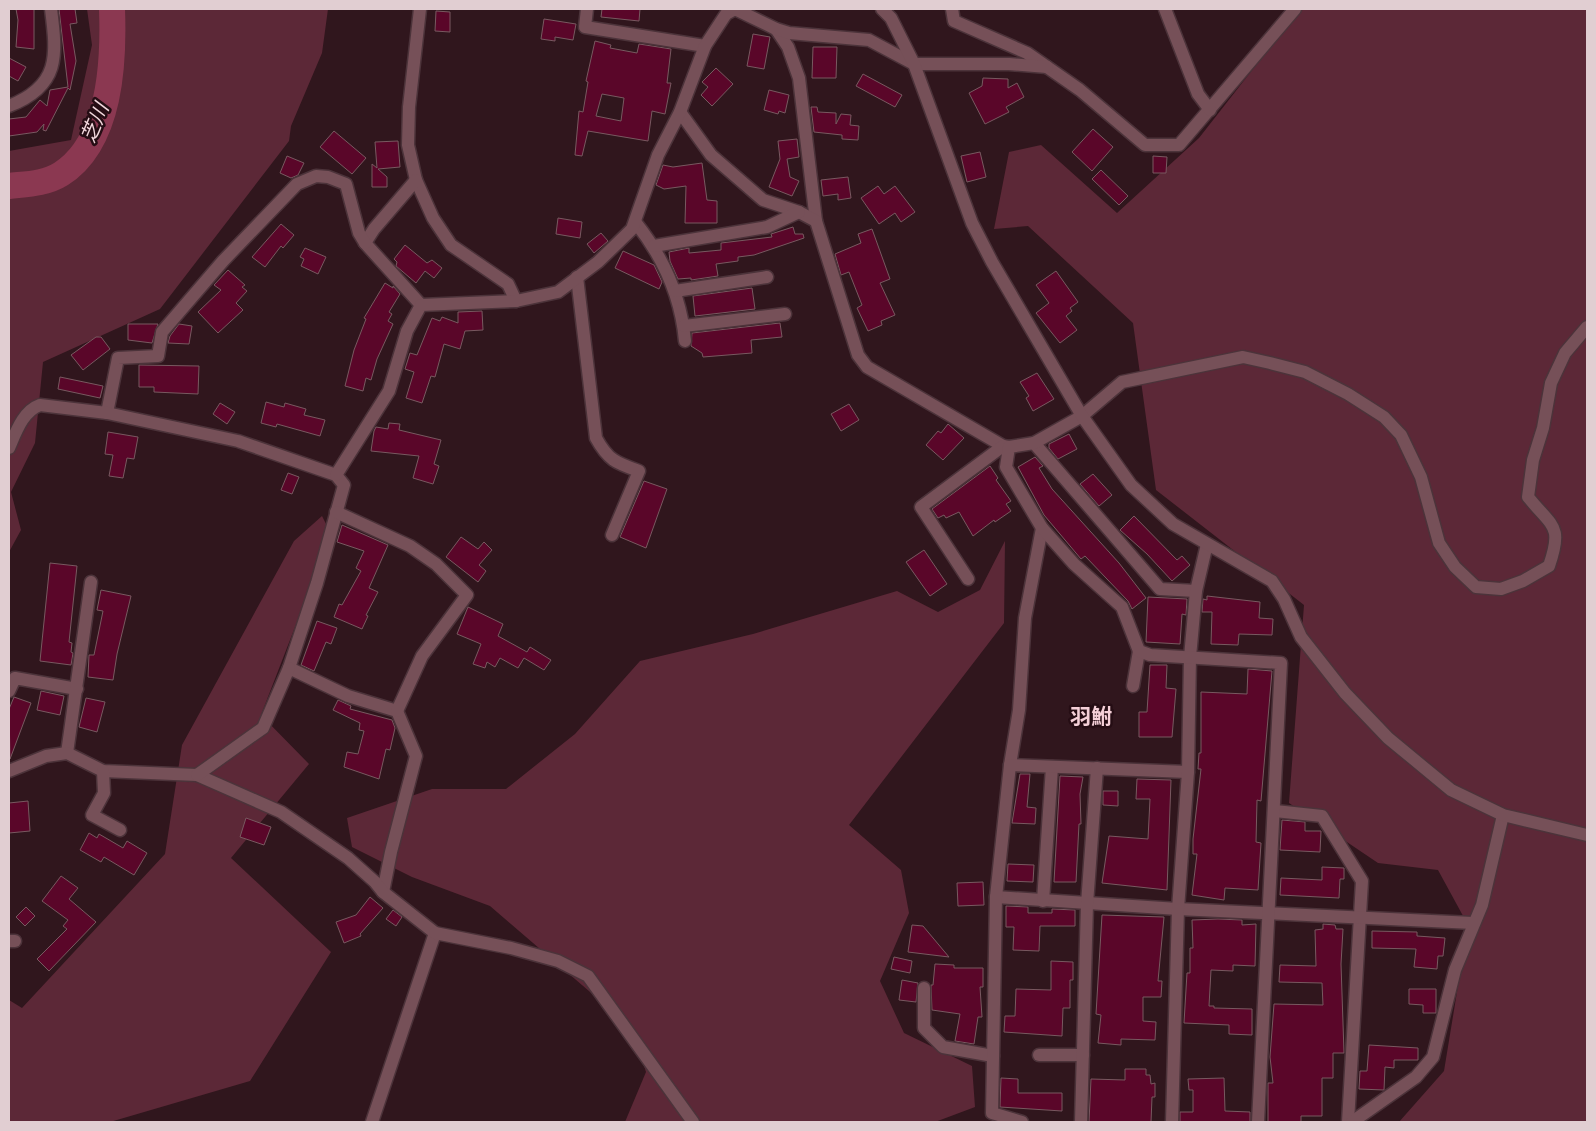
<svg xmlns="http://www.w3.org/2000/svg" width="1596" height="1131" font-family="Signika,'Noto Sans JP',sans-serif">
	<style>
		.green { fill: #5c2837 }
		.lines { fill: none; stroke-linecap: round; stroke-linejoin: round }
		.river { stroke: #8b3851; stroke-width: 26 }
		.building { fill: #5a0629; stroke: #785960; fill-rule: evenodd }
		.minor-casing { stroke: #4c333a; stroke-width: 15 }
		.tertiary-casing { stroke: #4c333a; stroke-width: 15 }
		.minor { stroke: #765058; stroke-width: 12 }
		.tertiary { stroke: #765058; stroke-width: 12 }
		.labels { text-anchor: middle; dominant-baseline: central; stroke-width: 5; stroke-linejoin: round; paint-order: stroke }
		.water-label { font-size: 20px; font-style: italic; fill: #f2d8dd; stroke: #250d14 }
		.quarter-label { font-size: 21px; font-weight: bold; fill: #f5d0d8; stroke: #250d14 }
	</style>
	<rect width="100%" height="100%" fill="#30161d"/>
	<g class="green">
		<polygon points="87,9 328,9 322,53 291,126 289,141 160,309 43,362 35,443 11,492 21,530 9,552 9,151 71,140 92,45"/>
		<polygon points="1300,9 1587,9 1587,1122 1399,1122 1444,1071 1468,925 1438,870 1378,863 1289,803 1304,605 1156,490 1133,323 1028,226 994,229 1009,152 1041,145 1117,213 1199,138"/>
		<polygon points="322,516 331,534 261,715 309,764 231,858 331,952 250,1081 110,1122 9,1122 9,1000 22,1008 165,854 182,745 294,541"/>
		<polygon points="1005,541 1004,623 849,825 901,870 909,913 880,981 904,1033 972,1066 975,1107 935,1122 625,1122 646,1072 632,1028 490,906 412,877 352,847 347,818 432,789 506,789 575,734 640,661 753,634 897,591 938,612 980,590"/>
	</g>
	<g class="lines">
		<path class="river" d="M9,186C26,184 45,184 61,174C111,142 114,62 112,9"/>
	</g>
	<g class="building">
		<polygon points="16,9 34,9 34,49 16,47 18,20"/>
		<polygon points="59,9 75,9 77,23 70,24 76,61 70,90 68,88 46,131 43,130 44,124 37,132 9,136 9,119 26,117 40,100 47,106 50,90 68,87"/>
		<polygon points="602,9 640,9 639,21 601,17"/>
		<polygon points="436,11 450,12 450,32 435,31"/>
		<polygon points="544,19 576,24 573,40 555,37 555,41 541,39"/>
		<polygon points="753,34 770,37 764,69 747,66"/>
		<path d="M595,41L611,45L610,48L637,53L639,44L671,49L667,83H671L665,114L652,111L648,141L588,131L582,156L575,155L579,111L583,112L588,82L586,81ZM602,94L624,98L621,121L596,116Z"/>
		<polygon points="813,47 837,47 836,78 812,78"/>
		<polygon points="9,58 26,67 18,81 9,76"/>
		<polygon points="716,68 733,84 712,106 701,95 708,87 702,82"/>
		<polygon points="863,74 902,95 895,107 856,86"/>
		<polygon points="983,78 1008,79 1008,88 1017,83 1024,97 1006,107 1009,112 985,124 969,93 982,86"/>
		<polygon points="769,90 789,95 785,113 779,111 778,114 764,110"/>
		<polygon points="811,107 817,107 818,112 836,113 836,124 841,114 851,115 850,125 859,126 858,140 842,139 842,135 814,132"/>
		<polygon points="1093,129 1113,147 1092,171 1072,152"/>
		<polygon points="334,131 366,158 352,174 320,147"/>
		<polygon points="797,139 799,157 787,159 790,177 799,181 792,196 769,187 780,159 778,141"/>
		<polygon points="398,141 400,167 378,169 387,177 387,187 372,187 372,164 377,168 375,142"/>
		<polygon points="980,152 986,177 967,182 961,156"/>
		<polygon points="287,156 304,163 298,175 291,178 280,173"/>
		<polygon points="1153,156 1167,157 1166,173 1153,173"/>
		<polygon points="702,163 707,200 717,201 717,223 685,223 686,186 664,189 656,185 663,165 673,167"/>
		<polygon points="1101,170 1128,196 1119,205 1092,179"/>
		<polygon points="848,177 851,198 838,200 838,194 823,196 821,180"/>
		<polygon points="878,186 884,194 895,186 915,212 901,222 895,213 879,224 861,198"/>
		<polygon points="558,218 582,222 580,238 556,234"/>
		<polygon points="281,224 294,235 283,248 281,246 265,267 252,257"/>
		<polygon points="793,227 795,234 803,234 804,238 754,255 738,257 738,261 716,264 718,276 691,280 691,278 678,279 670,261 669,252 689,248 689,253 721,250 721,243 772,237 771,234"/>
		<polygon points="872,229 890,279 880,283 895,315 881,321 882,325 868,331 857,308 862,305 849,272 841,275 835,254 861,243 858,234"/>
		<polygon points="601,233 608,241 594,253 587,244"/>
		<polygon points="405,245 427,263 432,260 442,268 434,278 425,271 416,283 396,266 397,262 394,259"/>
		<polygon points="305,248 326,257 318,274 301,266 304,259 300,257"/>
		<polygon points="623,251 654,265 662,282 659,289 615,268"/>
		<polygon points="228,270 245,285 242,287 247,291 236,303 243,310 218,333 198,312 221,290 214,285"/>
		<polygon points="1056,271 1078,302 1070,308 1072,311 1066,316 1077,330 1060,343 1036,313 1049,303 1036,285"/>
		<polygon points="385,283 393,288 393,286 400,294 389,312 392,314 388,321 393,324 377,359 371,380 366,378 363,391 345,386 354,350 366,319 364,318"/>
		<polygon points="752,288 755,309 695,316 693,296"/>
		<polygon points="482,311 483,330 465,331 460,349 444,344 435,377 431,376 422,403 406,398 414,372 405,369 410,353 417,355 432,318 440,321 442,317 458,323 458,312"/>
		<polygon points="780,323 782,337 751,340 752,353 703,357 702,353 691,346 692,333"/>
		<polygon points="128,324 158,324 152,343 128,340"/>
		<polygon points="179,324 192,326 189,344 168,343 170,336"/>
		<polygon points="96,337 101,337 110,349 83,370 71,355"/>
		<polygon points="139,365 199,366 198,394 154,392 154,387 139,387"/>
		<polygon points="1037,373 1054,399 1033,411 1026,398 1029,396 1020,382"/>
		<polygon points="60,377 103,386 100,398 58,389"/>
		<polygon points="266,402 284,407 285,403 306,409 304,415 325,420 320,436 277,424 276,427 261,423"/>
		<polygon points="220,403 235,412 227,424 213,414"/>
		<polygon points="849,404 859,420 841,431 831,414"/>
		<polygon points="389,423 400,424 399,430 441,440 434,464 439,466 433,484 413,478 419,456 371,451 374,431 376,427 388,429"/>
		<polygon points="948,424 964,438 943,460 926,445 938,431 941,433"/>
		<polygon points="108,432 138,437 134,459 127,458 123,478 109,476 113,455 105,454"/>
		<polygon points="1069,434 1077,449 1058,459 1049,448 1049,444"/>
		<polygon points="1035,457 1043,466 1039,468 1052,489 1119,563 1146,598 1132,609 1128,601 1085,556 1081,559 1044,515 1018,467"/>
		<polygon points="990,466 998,478 996,480 1011,501 1006,504 1011,511 995,522 994,520 973,536 959,512 946,518 944,515 938,518 932,509"/>
		<polygon points="288,473 299,477 292,494 281,490"/>
		<polygon points="1093,474 1112,495 1099,506 1080,484"/>
		<polygon points="644,481 667,489 646,548 620,537"/>
		<polygon points="1134,516 1177,560 1182,556 1190,565 1172,581 1147,554 1120,530"/>
		<polygon points="342,525 388,545 369,588 378,592 366,615 368,616 362,629 334,617 339,604 342,605 361,571 356,568 364,551 337,542"/>
		<polygon points="461,537 478,549 484,542 492,550 479,565 486,571 478,582 446,557"/>
		<polygon points="924,550 947,584 930,596 906,562"/>
		<polygon points="50,563 77,566 69,642 72,643 71,652 73,653 71,665 40,661"/>
		<polygon points="101,590 131,596 117,654 113,680 88,677 89,655 94,655 103,611 97,610"/>
		<polygon points="1207,596 1260,602 1259,618 1273,619 1272,635 1239,634 1238,645 1211,644 1212,612 1202,612 1203,599 1207,600"/>
		<polygon points="1148,597 1187,599 1186,615 1182,614 1180,644 1146,642"/>
		<polygon points="468,607 503,624 498,636 527,652 530,647 551,660 544,670 524,658 518,668 500,658 495,667 487,662 485,668 473,664 481,644 457,634"/>
		<polygon points="317,621 337,628 331,644 326,642 314,671 301,665"/>
		<polygon points="1150,665 1167,665 1166,688 1176,689 1172,737 1139,737 1139,712 1147,712"/>
		<polygon points="1248,669 1272,671 1261,801 1257,800 1256,842 1261,843 1258,890 1225,888 1224,900 1192,895 1197,854 1193,854 1193,839 1201,769 1198,769 1199,753 1201,753 1201,692 1247,694"/>
		<polygon points="41,691 64,696 60,715 37,710"/>
		<polygon points="14,697 31,703 10,759 9,709"/>
		<polygon points="86,698 105,702 97,732 79,727"/>
		<polygon points="338,700 351,706 350,709 392,720 395,728 390,750 386,749 379,779 344,767 347,752 358,754 364,731 359,730 360,723 333,710"/>
		<polygon points="1020,774 1030,774 1027,807 1036,808 1035,824 1012,823"/>
		<polygon points="1060,776 1083,777 1080,794 1081,824 1079,824 1076,882 1054,882"/>
		<polygon points="1137,779 1171,780 1167,890 1102,883 1109,836 1148,839 1150,799 1136,799"/>
		<polygon points="1103,791 1118,791 1118,806 1103,805"/>
		<polygon points="28,801 30,831 9,833 9,803"/>
		<polygon points="246,818 271,827 264,845 240,837"/>
		<polygon points="1282,820 1305,822 1305,831 1321,831 1320,852 1280,850"/>
		<polygon points="89,833 97,838 99,834 123,848 127,841 147,853 134,875 104,857 101,862 80,850"/>
		<polygon points="1008,864 1034,865 1033,882 1007,881"/>
		<polygon points="1322,867 1344,868 1344,879 1340,879 1339,898 1280,895 1281,878 1322,880"/>
		<polygon points="61,876 78,888 69,899 96,922 49,971 37,959 67,929 63,926 68,920 42,901"/>
		<polygon points="983,882 984,905 958,906 957,883"/>
		<polygon points="370,897 383,908 360,934 361,936 344,943 336,922 356,915"/>
		<polygon points="1006,906 1028,907 1028,913 1052,913 1052,909 1075,910 1075,926 1040,926 1039,951 1013,950 1014,927 1006,927"/>
		<polygon points="26,907 35,916 25,926 16,917"/>
		<polygon points="393,910 402,917 396,926 386,919"/>
		<polygon points="1102,915 1164,917 1158,981 1162,981 1161,997 1143,997 1143,1021 1156,1022 1155,1040 1121,1039 1121,1045 1098,1043 1101,1015 1096,1014"/>
		<polygon points="1218,919 1242,920 1242,925 1256,924 1255,966 1233,965 1233,971 1211,970 1209,1006 1214,1006 1214,1008 1252,1009 1252,1035 1229,1034 1229,1025 1184,1023 1187,973 1190,973 1190,948 1193,948 1192,920"/>
		<polygon points="1323,924 1335,925 1336,929 1343,929 1341,964 1344,1053 1333,1053 1333,1078 1322,1078 1322,1116 1301,1116 1301,1122 1268,1122 1268,1083 1273,1083 1270,1057 1274,1004 1323,1005 1322,983 1279,982 1280,965 1316,966 1315,930 1323,929"/>
		<polygon points="912,925 923,926 949,957 908,952"/>
		<polygon points="1372,931 1417,932 1417,936 1445,938 1443,956 1438,956 1437,969 1414,967 1416,949 1372,948"/>
		<polygon points="894,957 912,961 910,973 891,969"/>
		<polygon points="1051,961 1073,962 1073,980 1070,980 1070,1008 1063,1008 1062,1036 1004,1032 1005,1016 1015,1016 1016,989 1051,990"/>
		<polygon points="935,964 954,965 954,968 983,968 983,987 980,987 982,1017 978,1017 974,1044 955,1041 960,1014 932,1010 931,985 933,985"/>
		<polygon points="902,980 918,983 916,1002 899,1000"/>
		<polygon points="1409,989 1436,989 1436,1013 1423,1013 1423,1005 1409,1004"/>
		<polygon points="1369,1045 1418,1048 1418,1060 1394,1060 1394,1068 1385,1067 1384,1090 1359,1089 1360,1071 1367,1071"/>
		<polygon points="1125,1069 1146,1069 1146,1075 1150,1075 1151,1084 1155,1083 1155,1097 1152,1097 1151,1122 1089,1122 1091,1079 1125,1080"/>
		<polygon points="1001,1078 1018,1079 1018,1093 1062,1093 1062,1111 1000,1107"/>
		<polygon points="1224,1078 1225,1111 1250,1112 1250,1122 1180,1122 1180,1112 1193,1112 1193,1090 1189,1090 1188,1079"/>
	</g>
	<g class="lines">
		<defs>
			<g id="minor">
				<polyline points="420,9 409,107 408,145 416,180 433,218 451,245 508,284 516,301"/>
				<polyline points="587,9 585,27 705,46"/>
				<polyline points="952,9 954,21 1027,53 1080,90 1145,145 1179,145 1295,9"/>
				<polyline points="1165,9 1198,94 1210,110"/>
				<polyline points="776,29 788,47 799,78 816,221"/>
				<path d="M9,106C60,86 57,56 51,9"/>
				<polyline points="680,112 711,155 763,200 799,212 816,221 858,355 867,367 1003,446 1009,447"/>
				<polyline points="416,180 374,229 365,243 421,305"/>
				<path d="M636,223C663,257 681,297 685,341"/>
				<polyline points="654,246 767,227 799,212"/>
				<path d="M577,277L596,438C608,460 616,463 639,471L612,535"/>
				<polyline points="675,291 767,277"/>
				<polyline points="684,326 785,314"/>
				<polyline points="107,413 118,358 158,356 162,332 223,261 297,184 316,176 328,177 346,184 359,233 365,243"/>
				<polyline points="1034,443 1160,589 1196,591"/>
				<path d="M9,448C16,432 23,411 40,405L107,413L238,441L336,475L344,485L317,583L289,668L348,696L397,711L416,756L391,852L383,892"/>
				<polyline points="336,475 389,391 407,331 421,305 516,301 558,292 598,262 632,229 658,155 680,112 705,46 726,14 735,9 776,29 789,33 869,40 914,64 1009,64 1047,67"/>
				<polyline points="336,512 410,546 436,564 467,595 422,656 397,711"/>
				<polyline points="968,579 921,507 1003,446"/>
				<polyline points="1133,686 1139,651"/>
				<polyline points="9,691 15,678 77,689"/>
				<polyline points="67,753 91,582"/>
				<polyline points="1010,765 1019,710 1025,618 1042,528"/>
				<polyline points="9,771 46,756 67,753 103,771 197,775 281,812 348,858 375,882 383,892 435,933 372,1122"/>
				<polyline points="103,771 104,793 92,815 120,830"/>
				<polyline points="197,775 263,728 289,668"/>
				<polyline points="1275,811 1322,816 1362,881 1348,1122"/>
				<polyline points="996,897 1178,909 1473,923"/>
				<polyline points="1043,901 1052,767"/>
				<polyline points="435,933 511,948 558,961 588,976 693,1122"/>
				<polyline points="9,941 15,941"/>
				<polyline points="924,988 924,1028 943,1047 993,1056"/>
				<polyline points="1039,1055 1083,1055"/>
				<polyline points="1022,1122 992,1113 996,897 1010,765 1188,772"/>
				<polyline points="1081,1122 1087,904 1097,768"/>
				<polyline points="1172,1122 1178,909 1188,772 1190,657 1196,591 1207,544"/>
				<path d="M1258,1122L1281,663L1150,655L1139,651L1122,607L1074,564L1042,528L1006,467L1009,447L1034,443L1082,416L1122,382L1243,357L1270,363L1305,372L1348,394L1384,417L1401,435L1421,477L1439,543L1455,567L1476,587L1501,589L1523,581L1549,566C1563,525 1553,528 1528,497L1533,460L1543,428L1551,383L1565,353L1587,327"/>
				<polyline points="1352,1122 1416,1077 1433,1057 1455,970 1482,905 1503,815"/>
			</g>
			<polyline id="tertiary" points="882,9 891,18 914,64 972,223 992,262 1082,416 1131,485 1173,524 1272,581 1284,599 1301,637 1345,693 1388,738 1451,790 1503,815 1587,835"/>
		</defs>
		<use href="#minor" class="minor-casing"/>
		<use href="#tertiary" class="tertiary-casing"/>
		<use href="#minor" class="minor"/>
		<use href="#tertiary" class="tertiary"/>
	</g>
	<g class="labels">
		<g class="water-label">
			<text transform="translate(95 123) rotate(-67)">芝川</text>
		</g>
		<g class="quarter-label">
			<text x="1091" y="717">羽鮒</text>
		</g>
	</g>
	<rect width="1596" height="1131" fill="none" stroke="#e1ced2" stroke-width="20"/>
</svg>
